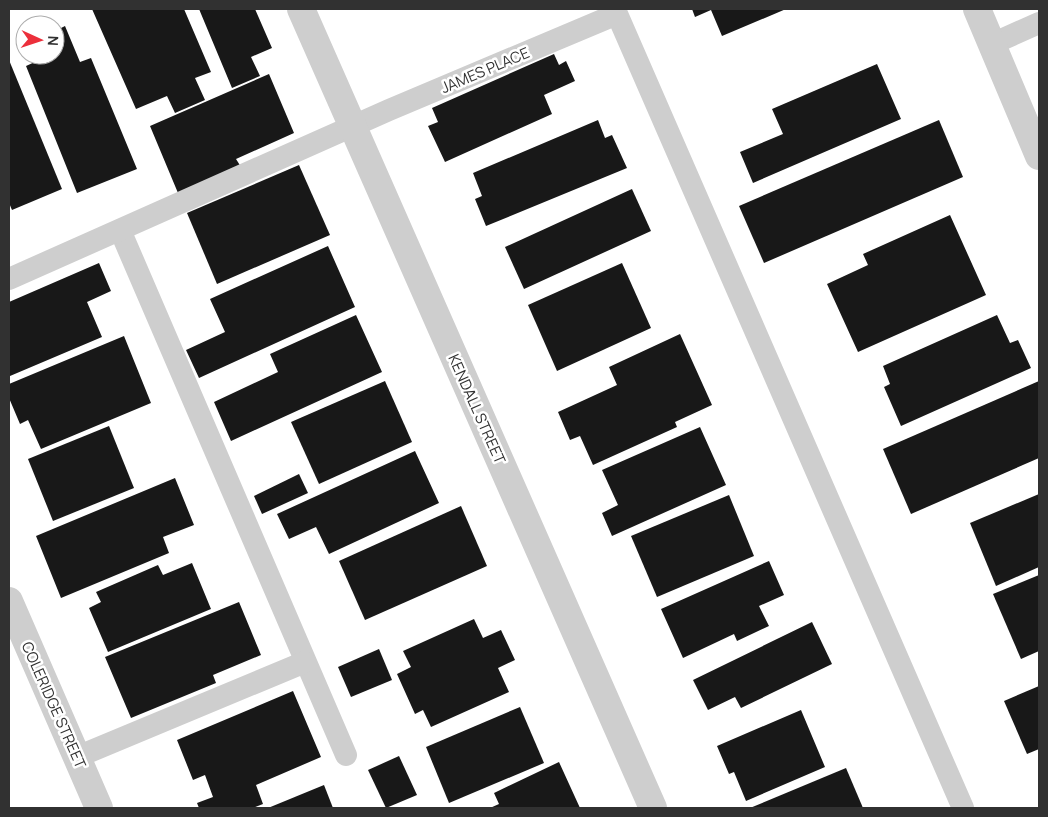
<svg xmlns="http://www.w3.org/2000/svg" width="1048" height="817" font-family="Manrope,sans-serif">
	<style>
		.building { fill: #181818 }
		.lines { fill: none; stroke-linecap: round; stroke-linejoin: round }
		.lane { stroke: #cecece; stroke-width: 22 }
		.street { stroke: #cecece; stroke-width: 28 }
		.labels { text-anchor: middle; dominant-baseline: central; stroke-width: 5; stroke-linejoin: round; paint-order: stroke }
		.street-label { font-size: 15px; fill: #313131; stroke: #fff }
	</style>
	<rect width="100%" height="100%" fill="#fff"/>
	<g class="building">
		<polygon points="92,9 184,9 211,72 195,78 205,100 175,113 167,96 136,109"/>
		<polygon points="199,9 255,9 272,48 251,57 260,76 232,88"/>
		<polygon points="692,9 786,9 722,36 711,10 695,17"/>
		<polygon points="65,26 80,62 91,58 137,169 77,193 26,66 37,61 35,55 55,55 55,31"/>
		<polygon points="554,54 559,65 566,61 575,81 544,95 552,114 445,162 428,126 438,122 432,108"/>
		<polygon points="9,60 62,189 12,210 9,203"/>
		<polygon points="877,64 901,119 753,183 740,152 783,134 772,109"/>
		<polygon points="269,74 294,133 236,159 241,167 178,193 150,126"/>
		<polygon points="598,120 605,138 612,135 627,168 486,226 475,199 482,196 473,173"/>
		<polygon points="939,120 963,177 764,263 739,206"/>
		<polygon points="299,165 330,235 217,284 187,213"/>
		<polygon points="632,189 651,231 524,289 505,247"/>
		<polygon points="950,215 986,295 858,352 827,284 868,265 863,254"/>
		<polygon points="328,246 355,307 199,378 186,350 225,332 210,299"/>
		<polygon points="99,263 111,291 87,302 102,337 10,376 9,302"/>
		<polygon points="622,263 651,328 557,371 528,305"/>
		<polygon points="356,315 382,372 231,441 214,402 278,372 270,354"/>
		<polygon points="997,315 1010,343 1018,340 1031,368 901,426 884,387 890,384 883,366"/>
		<polygon points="680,334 712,405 675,422 677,427 593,465 580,436 570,440 558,412 617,385 609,367"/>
		<polygon points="124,336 151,403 41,449 28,420 20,424 9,398 9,384"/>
		<polygon points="385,381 412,442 319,484 291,422"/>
		<polygon points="1039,381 1039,458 911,514 883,449"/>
		<polygon points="109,426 134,488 53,521 28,459"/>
		<polygon points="700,427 726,485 612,536 602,513 618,505 602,470"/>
		<polygon points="415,451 439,503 329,554 316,527 289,539 277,514"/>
		<polygon points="299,474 308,493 262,514 254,496"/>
		<polygon points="175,478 194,525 163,537 169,553 61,598 36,536"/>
		<polygon points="1039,494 1039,567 996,586 970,523"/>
		<polygon points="729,495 754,556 657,597 631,536"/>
		<polygon points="461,506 487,566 365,620 339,561"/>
		<polygon points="769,561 784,595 759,606 769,626 737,641 734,634 683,658 661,609"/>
		<polygon points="192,563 211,609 108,652 89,608 101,602 96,592 158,565 163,575"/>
		<polygon points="1039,575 1039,651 1021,659 993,594"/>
		<polygon points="239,602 261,655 213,675 216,683 131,718 105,657"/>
		<polygon points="474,619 483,638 501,630 515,660 498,668 509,692 431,727 423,710 415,714 397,674 411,667 403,651"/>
		<polygon points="812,622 832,664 741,708 735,697 708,710 693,680"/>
		<polygon points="379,649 392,680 351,697 338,667"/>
		<polygon points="1039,686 1039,749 1027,754 1004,701"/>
		<polygon points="293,691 321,757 256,785 263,804 253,808 199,808 197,803 213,797 205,775 193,780 177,740"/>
		<polygon points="520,707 544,763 449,803 426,747"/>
		<polygon points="801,710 825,767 746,801 734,772 729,774 717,746"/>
		<polygon points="399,756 417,795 386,808 368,770"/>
		<polygon points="559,762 580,808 490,808 499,804 494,793"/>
		<polygon points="846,768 863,808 750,808"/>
		<polygon points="324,785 333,808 268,808"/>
	</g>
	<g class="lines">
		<g class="lane">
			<polyline points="992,44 1039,23"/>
			<polyline points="120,230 346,755"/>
			<polyline points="9,279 389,110 617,14 963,808"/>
			<polyline points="77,757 305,662"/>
		</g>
		<g class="street">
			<polyline points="301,9 653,808"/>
			<polyline points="977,9 1039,156"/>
			<polyline points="9,601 99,808"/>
		</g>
	</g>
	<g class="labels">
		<g class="street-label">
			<text transform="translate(485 70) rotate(-23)">JAMES PLACE</text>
			<text transform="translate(477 409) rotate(66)">KENDALL STREET</text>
			<text transform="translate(54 705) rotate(66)">COLERIDGE STREET</text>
		</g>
	</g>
	<rect width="1048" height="817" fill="none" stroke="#313131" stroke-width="20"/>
	<g transform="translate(40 40) rotate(93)"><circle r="24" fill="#ffffff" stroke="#adadad"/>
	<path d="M0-4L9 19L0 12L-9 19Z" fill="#ec2f3b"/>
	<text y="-8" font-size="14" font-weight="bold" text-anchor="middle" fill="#313131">N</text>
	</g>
</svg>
